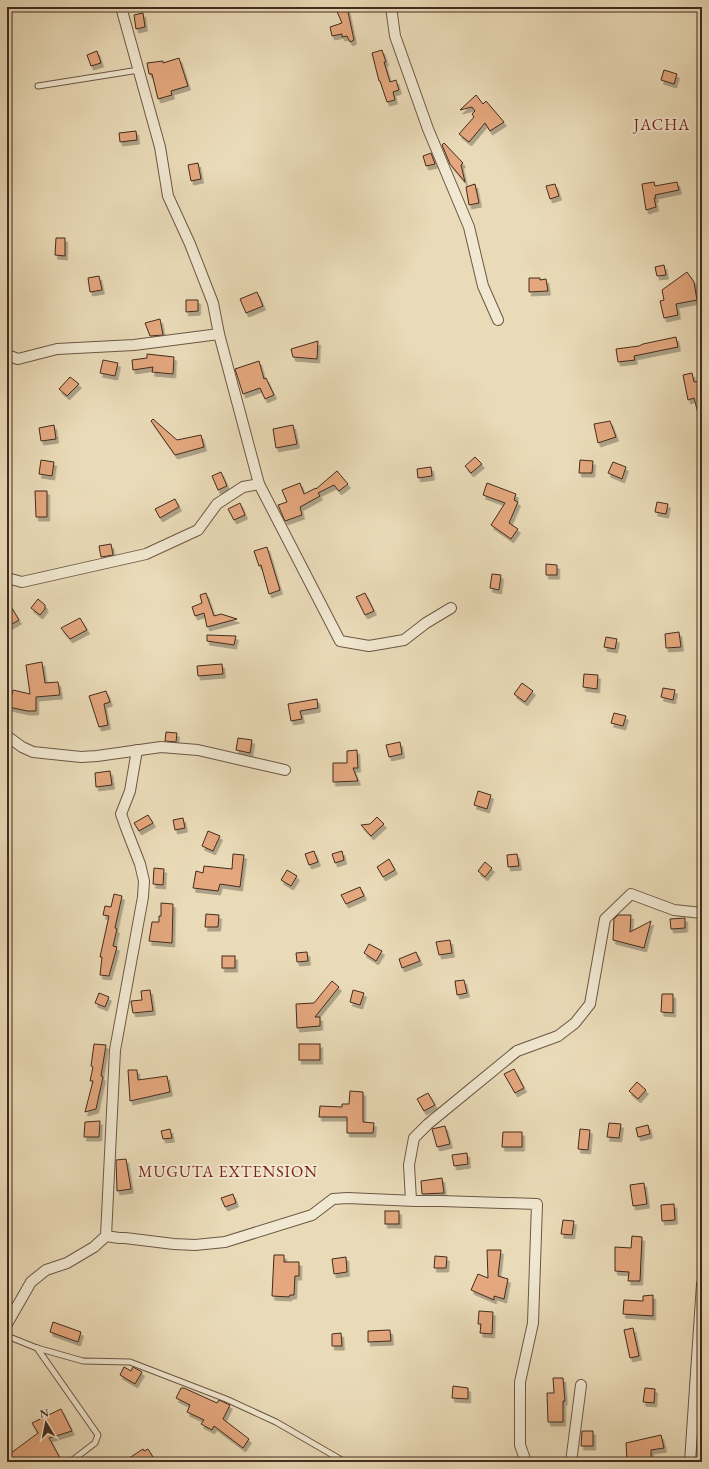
<svg xmlns="http://www.w3.org/2000/svg" width="709" height="1469" font-family="'EB Garamond',serif">
	<style>
		.building { fill: #e4a77e; stroke: #432b1d; filter: url(#shadow) }
		.lines { fill: none; stroke-linecap: round; stroke-linejoin: round }
		.service-casing { stroke: #6d5744; stroke-width: 7 }
		.minor-casing { stroke: #6d5744; stroke-width: 12 }
		.service { stroke: #f1e8d1; stroke-width: 5 }
		.minor { stroke: #f1e8d1; stroke-width: 10 }
		.labels { text-anchor: middle; dominant-baseline: central; stroke-width: 4; stroke-linejoin: round; paint-order: stroke }
		.neighbourhood-label { font-size: 16px; letter-spacing: 1px; fill: #7a1f14; stroke: #f1e8d1 }
	</style>
	<defs>
		<filter id="shadow"><feDropShadow dx="2.5" dy="4" stdDeviation="0" flood-color="#0004"/></filter>
	</defs>
	<rect width="100%" height="100%" fill="#eadbb8"/>
	<filter id="stains"><feTurbulence type="fractalNoise" baseFrequency=".005" numOctaves="4"/><feColorMatrix values="0 0 0 0 .2 0 0 0 0 .09 0 0 0 0 .02 0 0 0 .5 -.17"/></filter>
	<radialGradient id="worn" r=".72"><stop offset=".6" stop-color="#630" stop-opacity="0"/><stop offset="1" stop-color="#630" stop-opacity=".3"/></radialGradient>
	<g class="building">
		<polygon points="335,7 347,7 354,40 350,42 347,36 342,37 342,34 332,36 330,27 342,23"/>
		<polygon points="143,13 145,27 136,29 134,15"/>
		<polygon points="382,50 386,62 384,62 390,82 396,80 399,90 393,92 395,100 387,102 380,81 379,81 372,53"/>
		<polygon points="97,51 101,63 91,66 87,55"/>
		<polygon points="179,58 188,86 171,91 172,95 158,99 152,74 149,74 147,63 163,61 163,63"/>
		<polygon points="664,70 677,74 674,84 661,80"/>
		<polygon points="476,95 483,104 486,101 504,122 490,131 485,123 469,142 459,134 474,117 472,114 475,111 472,107 460,110"/>
		<polygon points="136,131 137,140 120,142 119,133"/>
		<polygon points="444,143 463,163 461,165 465,182 450,164 442,145"/>
		<polygon points="431,153 435,164 426,166 423,156"/>
		<polygon points="198,163 201,179 191,181 188,165"/>
		<polygon points="654,182 655,186 677,182 679,190 655,195 656,198 654,198 656,207 646,210 642,184"/>
		<polygon points="475,184 479,203 469,205 466,187"/>
		<polygon points="555,184 559,196 550,199 546,186"/>
		<polygon points="56,238 65,238 65,256 55,255"/>
		<polygon points="664,265 666,275 657,276 655,267"/>
		<polygon points="687,272 694,282 697,300 676,304 678,315 664,318 660,301 664,300 662,290"/>
		<polygon points="99,276 102,290 90,292 88,278"/>
		<polygon points="529,278 540,278 540,280 546,279 548,291 529,292"/>
		<polygon points="257,292 263,306 246,313 240,299"/>
		<polygon points="186,300 198,300 198,311 186,312"/>
		<polygon points="160,319 163,335 150,336 145,323"/>
		<polygon points="676,337 678,347 634,356 635,360 618,362 616,349 639,346 643,344"/>
		<polygon points="318,341 317,359 293,357 291,349"/>
		<polygon points="147,354 174,357 173,374 152,372 153,367 133,370 132,360 147,358"/>
		<polygon points="103,360 118,363 115,376 100,373"/>
		<polygon points="259,361 264,379 266,378 274,395 265,399 260,388 243,394 235,369"/>
		<polygon points="692,373 694,382 702,381 702,417 699,417 694,398 688,400 683,375"/>
		<polygon points="70,377 79,384 67,396 59,389"/>
		<polygon points="153,419 177,440 201,435 204,447 175,455 151,421"/>
		<polygon points="610,421 616,437 598,443 594,424"/>
		<polygon points="54,425 56,439 41,441 39,428"/>
		<polygon points="293,425 297,444 276,448 273,429"/>
		<polygon points="475,457 482,464 471,473 465,466"/>
		<polygon points="41,460 54,462 52,476 39,474"/>
		<polygon points="580,460 593,461 592,473 579,473"/>
		<polygon points="613,462 626,467 622,479 608,473"/>
		<polygon points="431,467 432,476 418,478 417,469"/>
		<polygon points="337,471 348,484 339,491 334,485 318,493 320,496 300,507 302,515 285,521 278,505 287,502 282,490 300,483 304,494 316,488 316,489"/>
		<polygon points="221,472 227,486 218,490 212,476"/>
		<polygon points="487,483 516,494 514,500 518,502 509,523 518,529 511,539 491,525 505,503 483,495"/>
		<polygon points="35,491 47,491 47,517 36,517"/>
		<polygon points="175,499 179,507 160,518 155,509"/>
		<polygon points="657,502 668,504 666,514 655,512"/>
		<polygon points="240,503 245,515 234,520 228,509"/>
		<polygon points="111,544 113,555 101,557 99,546"/>
		<polygon points="267,547 280,590 269,594 261,565 259,566 254,551"/>
		<polygon points="546,564 557,565 557,575 546,575"/>
		<polygon points="492,574 501,575 499,590 490,588"/>
		<polygon points="206,593 214,616 221,614 237,619 207,627 204,613 195,616 192,607 202,603 200,595"/>
		<polygon points="365,593 374,611 365,615 356,597"/>
		<polygon points="38,599 45,605 45,609 40,615 31,608"/>
		<polygon points="7,600 19,620 7,627"/>
		<polygon points="80,618 87,630 70,639 61,628"/>
		<polygon points="679,632 681,647 666,648 665,634"/>
		<polygon points="207,635 236,636 234,645 207,641"/>
		<polygon points="606,637 617,639 615,649 604,647"/>
		<polygon points="42,662 45,683 58,682 60,695 36,697 36,711 27,711 9,707 13,690 30,694 26,665"/>
		<polygon points="222,664 223,674 198,676 197,666"/>
		<polygon points="584,674 598,675 597,689 583,687"/>
		<polygon points="522,683 533,691 525,702 514,694"/>
		<polygon points="663,688 675,690 673,700 661,697"/>
		<polygon points="106,691 110,702 104,704 108,725 99,727 89,696"/>
		<polygon points="317,699 318,708 300,711 302,719 291,721 288,704"/>
		<polygon points="614,713 626,716 623,726 611,723"/>
		<polygon points="166,732 177,733 176,742 165,741"/>
		<polygon points="238,738 252,740 250,753 236,750"/>
		<polygon points="400,742 402,754 389,757 386,745"/>
		<polygon points="357,750 358,768 353,768 358,781 333,782 333,763 347,763 347,751"/>
		<polygon points="110,771 112,785 96,787 95,773"/>
		<polygon points="478,791 491,795 487,809 474,805"/>
		<polygon points="148,815 153,823 139,831 134,823"/>
		<polygon points="377,817 384,824 371,836 361,825 370,824"/>
		<polygon points="183,818 185,828 175,830 173,820"/>
		<polygon points="208,831 220,836 213,851 202,846"/>
		<polygon points="314,851 318,862 309,865 305,854"/>
		<polygon points="342,851 344,860 335,863 332,854"/>
		<polygon points="233,854 244,855 240,887 220,884 218,891 193,888 196,871 203,873 204,866 232,869"/>
		<polygon points="517,854 519,866 508,867 507,855"/>
		<polygon points="389,859 395,870 383,877 377,867"/>
		<polygon points="485,862 492,868 485,877 478,871"/>
		<polygon points="154,868 164,869 163,885 153,884"/>
		<polygon points="287,870 297,876 291,886 281,880"/>
		<polygon points="360,887 364,896 346,904 341,895"/>
		<polygon points="114,894 122,896 115,928 117,929 113,946 117,947 109,976 100,975 102,957 100,957 109,916 103,915 105,906 111,907"/>
		<polygon points="161,903 173,904 172,943 149,941 152,922 159,922 159,916 161,916"/>
		<polygon points="206,914 219,915 218,927 205,927"/>
		<polygon points="618,915 631,915 630,932 651,921 644,948 613,940 614,919"/>
		<polygon points="685,918 685,928 671,929 670,919"/>
		<polygon points="450,940 452,953 439,955 436,942"/>
		<polygon points="369,944 382,951 376,961 364,953"/>
		<polygon points="307,952 308,961 297,962 296,953"/>
		<polygon points="416,952 420,961 402,968 399,959"/>
		<rect x="222" y="956" width="13" height="12"/>
		<polygon points="464,980 467,993 457,995 455,981"/>
		<polygon points="332,981 339,987 315,1017 320,1017 320,1026 297,1028 296,1004 314,1003"/>
		<polygon points="150,990 153,1011 133,1013 131,1001 142,1000 141,991"/>
		<polygon points="353,990 364,993 360,1005 350,1002"/>
		<polygon points="99,993 109,997 105,1007 95,1003"/>
		<polygon points="662,994 673,994 673,1013 661,1012"/>
		<polygon points="94,1044 106,1045 101,1076 103,1077 96,1109 85,1112 93,1081 90,1081 93,1067 91,1066"/>
		<rect x="299" y="1044" width="21" height="16"/>
		<polygon points="514,1069 524,1088 515,1093 504,1074"/>
		<polygon points="128,1070 137,1070 138,1080 167,1076 170,1092 130,1101"/>
		<polygon points="637,1082 646,1090 638,1099 629,1091"/>
		<polygon points="350,1091 363,1092 363,1122 374,1123 373,1133 347,1133 347,1117 319,1117 320,1106 342,1107 342,1104 349,1104"/>
		<polygon points="428,1093 435,1105 424,1111 417,1099"/>
		<polygon points="100,1121 99,1137 84,1137 85,1122"/>
		<polygon points="609,1123 621,1124 619,1138 607,1137"/>
		<polygon points="648,1125 650,1134 638,1137 636,1128"/>
		<polygon points="445,1126 450,1144 437,1147 432,1129"/>
		<polygon points="170,1129 172,1138 163,1139 161,1131"/>
		<polygon points="580,1129 590,1130 588,1150 578,1149"/>
		<polygon points="503,1132 522,1132 522,1147 502,1147"/>
		<polygon points="467,1153 468,1164 454,1166 452,1155"/>
		<polygon points="126,1159 131,1189 117,1191 116,1160"/>
		<polygon points="442,1178 444,1193 422,1194 421,1181"/>
		<polygon points="644,1183 647,1204 633,1206 630,1185"/>
		<polygon points="233,1194 236,1203 225,1207 221,1198"/>
		<polygon points="674,1204 675,1220 662,1221 661,1205"/>
		<rect x="385" y="1211" width="14" height="13"/>
		<polygon points="563,1220 574,1221 572,1235 561,1234"/>
		<polygon points="632,1236 642,1237 640,1281 628,1281 629,1272 615,1271 615,1247 631,1248"/>
		<polygon points="487,1250 501,1250 498,1276 508,1279 504,1299 494,1296 494,1300 471,1290 478,1274 488,1278"/>
		<polygon points="274,1255 284,1255 284,1262 299,1262 299,1276 295,1276 294,1295 290,1295 289,1297 272,1296"/>
		<polygon points="435,1256 447,1257 446,1268 434,1268"/>
		<polygon points="346,1257 347,1272 334,1274 332,1259"/>
		<polygon points="653,1295 653,1316 623,1314 624,1300 643,1301 643,1296"/>
		<polygon points="479,1311 493,1312 492,1334 480,1333 481,1324 478,1324"/>
		<polygon points="53,1322 81,1332 78,1342 50,1332"/>
		<polygon points="633,1328 639,1356 630,1358 624,1330"/>
		<polygon points="390,1330 391,1341 368,1342 368,1331"/>
		<polygon points="341,1333 342,1346 332,1346 332,1334"/>
		<polygon points="124,1367 131,1371 133,1367 142,1372 135,1384 120,1375"/>
		<polygon points="553,1378 563,1378 565,1401 563,1401 563,1422 548,1422 547,1393 554,1393"/>
		<polygon points="453,1386 468,1388 468,1399 452,1398"/>
		<polygon points="181,1388 184,1388 217,1403 219,1400 230,1405 223,1419 249,1439 243,1448 214,1426 212,1430 201,1424 204,1420 187,1412 190,1405 176,1398"/>
		<polygon points="645,1388 655,1389 654,1403 643,1402"/>
		<polygon points="61,1409 72,1431 49,1438 60,1458 52,1462 7,1462 7,1456 38,1433 32,1423"/>
		<polygon points="582,1431 593,1431 593,1446 581,1446"/>
		<polygon points="661,1435 664,1448 651,1450 651,1462 627,1462 626,1443"/>
		<polygon points="143,1449 144,1451 148,1449 156,1462 123,1462"/>
	</g>
	<g class="lines">
		<defs>
			<g id="service">
				<polyline points="38,86 139,70"/>
				<polyline points="7,1336 37,1348 83,1361 130,1362 226,1399 276,1422 345,1462"/>
				<polyline points="37,1348 98,1435 95,1443 70,1462"/>
			</g>
			<g id="minor">
				<polyline points="121,7 160,147 168,196 190,244 213,303 219,334 259,484 340,641 369,646 404,640 426,623 451,608"/>
				<polyline points="391,7 395,36 428,129 469,227 483,286 498,320"/>
				<polyline points="7,355 18,359 57,349 134,345 219,334"/>
				<polyline points="7,578 22,582 146,554 198,530 217,504 243,487 259,484"/>
				<polyline points="7,736 22,747 33,752 81,757 97,756 161,747 198,750 285,770"/>
				<polyline points="411,1200 409,1165 414,1138 428,1124 517,1051 558,1036 575,1023 590,1004 605,919 631,894 674,910 702,913"/>
				<polyline points="106,1236 119,1238 125,1238 174,1244 195,1245 225,1242 312,1215 333,1199 347,1198 415,1201 441,1201 537,1204 533,1323 520,1382 520,1445 526,1462"/>
				<polyline points="7,1324 31,1282 46,1270 67,1263 94,1247 106,1236 115,1050 143,897 144,881 140,864 126,828 121,814 130,791 137,750"/>
				<polyline points="571,1462 581,1385"/>
				<polyline points="690,1462 702,1284"/>
				<polyline points="700,1462 702,1461"/>
			</g>
		</defs>
		<use href="#service" class="service-casing"/>
		<use href="#minor" class="minor-casing"/>
		<use href="#service" class="service"/>
		<use href="#minor" class="minor"/>
	</g>
	<g class="labels">
		<g class="neighbourhood-label">
			<text x="662" y="124">JACHA</text>
			<text x="228" y="1171">MUGUTA EXTENSION</text>
		</g>
	</g>
	<rect width="709" height="1469" fill="none" stroke="#eadbb8" stroke-width="24"/>
	<rect x="8" y="8" width="693" height="1453" fill="none" stroke="#432b1d" stroke-width="2"/>
	<rect x="12" y="12" width="685" height="1445" fill="none" stroke="#432b1d"/>
	<g transform="translate(46 1423) rotate(350)" stroke="#f1e8d1" stroke-width="3" paint-order="stroke">
	<path d="M0-3L7 15L0 10L-7 15Z" fill="#432b1d"/>
	<text y="-6" font-size="11" font-weight="bold" text-anchor="middle" fill="#432b1d">N</text>
	</g>
	<rect width="100%" height="100%" filter="url(#stains)"/>
	<rect width="100%" height="100%" fill="url(#worn)"/>
</svg>
